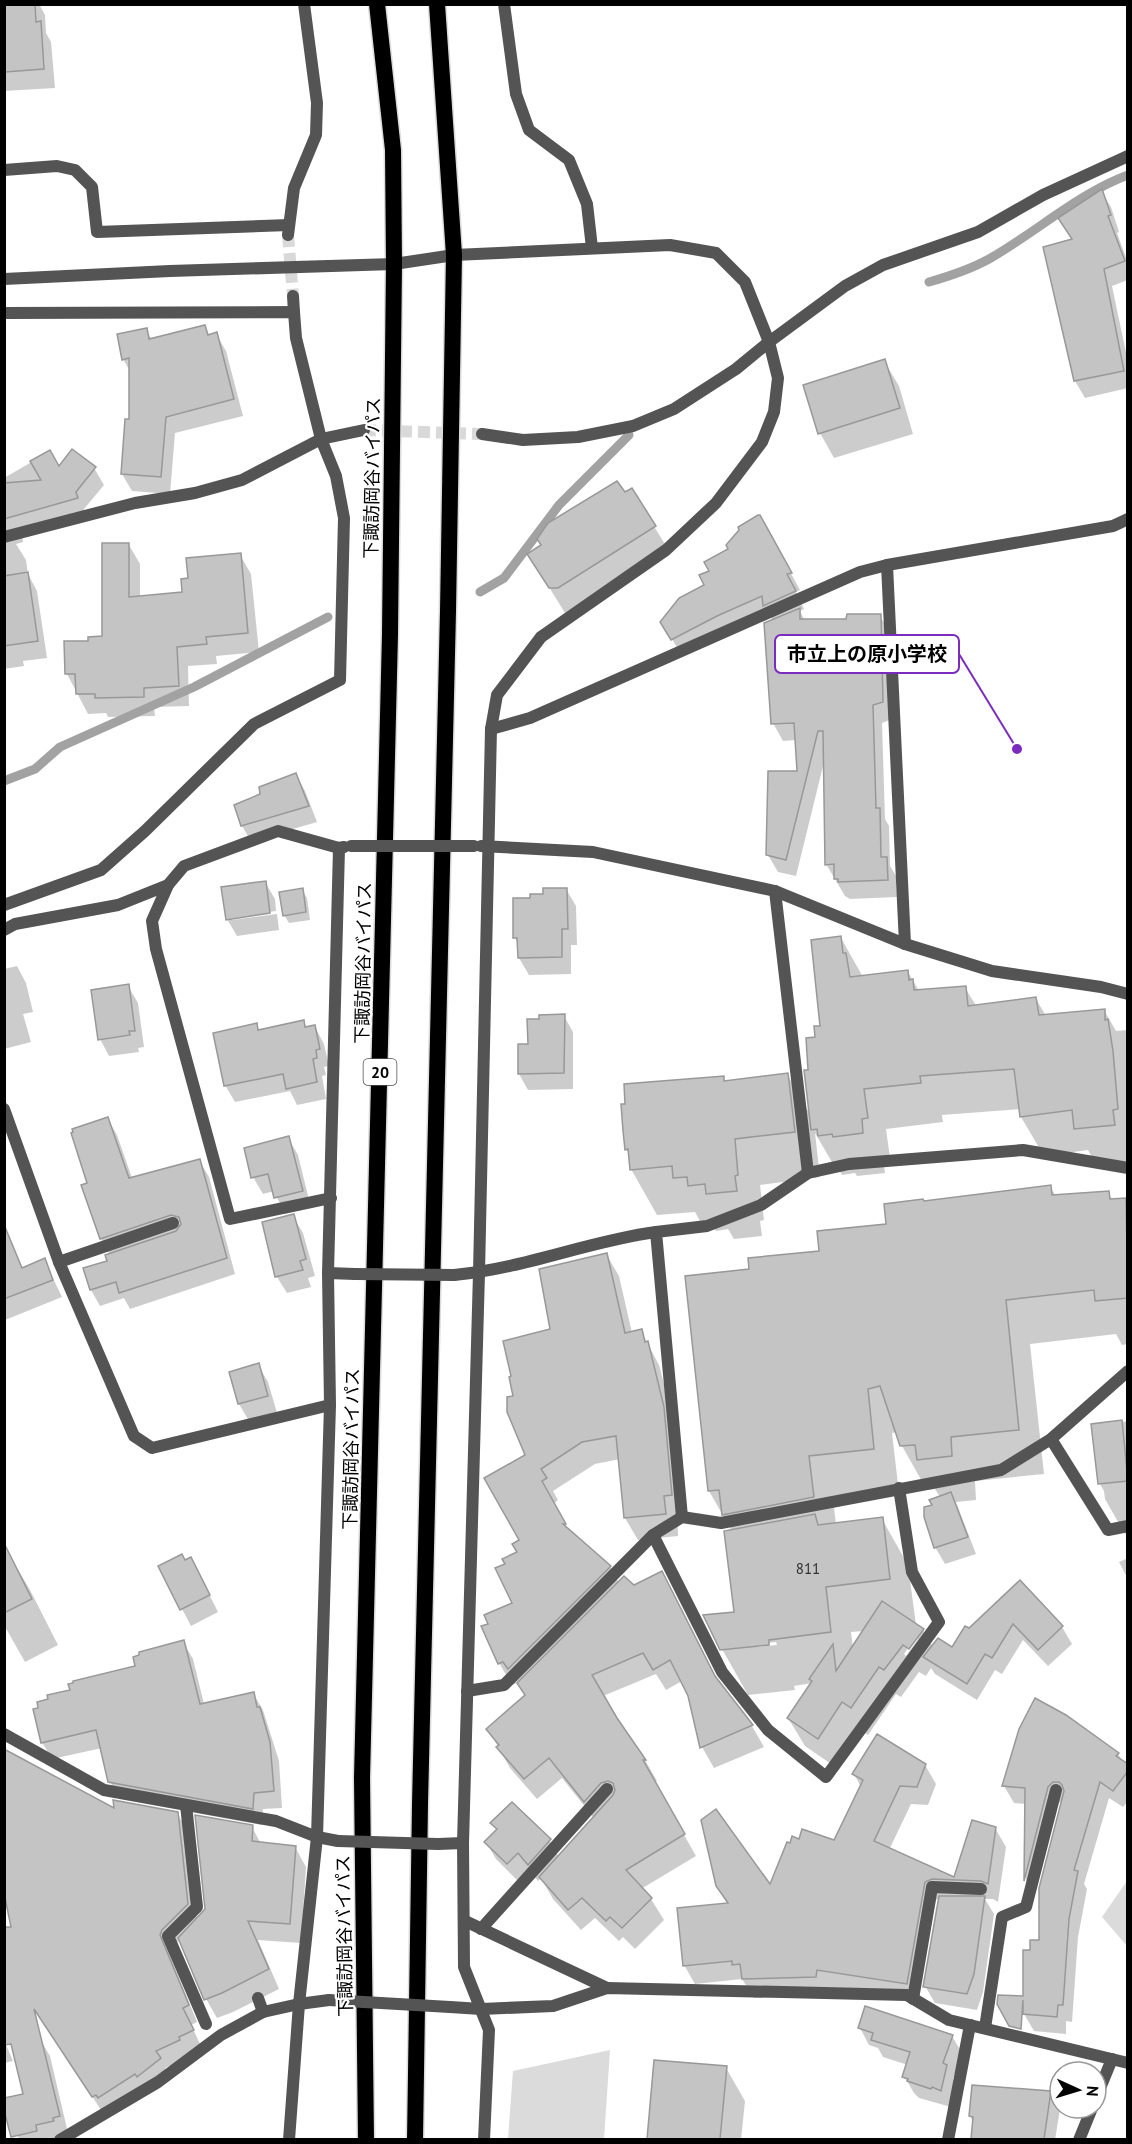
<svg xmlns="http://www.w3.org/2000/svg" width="1132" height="2144" font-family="'PT Sans','Noto Sans JP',sans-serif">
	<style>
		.green { fill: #dbdbdb }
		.shadow { fill: #0003; fill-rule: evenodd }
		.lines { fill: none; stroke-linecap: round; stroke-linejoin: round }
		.stream { stroke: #a2a2a2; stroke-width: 9 }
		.building { fill: #c4c4c4; stroke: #989898; stroke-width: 1.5 }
		.minor-tunnel { stroke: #d9d9d9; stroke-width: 12; stroke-dasharray: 12 6; stroke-linecap: butt }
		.trunk-casing { stroke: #dbdbdb; stroke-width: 19 }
		.minor { stroke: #545454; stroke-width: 12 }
		.tertiary { stroke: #545454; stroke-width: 12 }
		.trunk { stroke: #000; stroke-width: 16 }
		.minor-bridge { stroke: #545454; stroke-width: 12 }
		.labels { text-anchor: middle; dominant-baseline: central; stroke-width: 4.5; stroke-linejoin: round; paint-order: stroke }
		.number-label { font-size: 15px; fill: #313131 }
		.shield { fill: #fff; stroke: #4c4c4c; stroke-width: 1.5 }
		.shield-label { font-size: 16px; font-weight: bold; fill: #000 }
		.street-label { font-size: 18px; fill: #000; stroke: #fff }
		.leader { fill: none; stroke: #7b2cbf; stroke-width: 2 }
		.callout-dot { fill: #7b2cbf; stroke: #fff; stroke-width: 2 }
		.callout { fill: #fff; stroke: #7b2cbf; stroke-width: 2 }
		.callout-label { font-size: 20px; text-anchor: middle; font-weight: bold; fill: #000 }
	</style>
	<rect width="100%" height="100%" fill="#fff"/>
	<g class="green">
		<polygon points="1127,1881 1127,1946 1102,1917"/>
		<polygon points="610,2050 604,2139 508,2139 513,2071"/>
	</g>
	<g class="shadow">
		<polygon points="4,4 39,4 45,15 46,33 51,42 55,88 4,91"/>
		<polygon points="1101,191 1111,207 1119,232 1117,233 1128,263 1128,280 1112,286 1128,362 1128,388 1085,398 1075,381 1045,248 1073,240"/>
		<polygon points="204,326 210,336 216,334 226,351 243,416 175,433 170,494 132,491 122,474 130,421 131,373 123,359 146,329 152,340"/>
		<polygon points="884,361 899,386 913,434 834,458 820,433"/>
		<polygon points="49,452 59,468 94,468 104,485 84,509 86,514 22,533 23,542 16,544 26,560 28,574 37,591 47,658 23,661 24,666 4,669 4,478"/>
		<polygon points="631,490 670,552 565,613 544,579 624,494"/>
		<polygon points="769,533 800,590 796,592 804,609 800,611 805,621 848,621 880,616 890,633 892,719 882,723 885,819 889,826 890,866 896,876 897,897 850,899 845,896 826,864 824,762 796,876 778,872 768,855 799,773 796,740 783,741 773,723 773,621 769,614 682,656 662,622"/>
		<polygon points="129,545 140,564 140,597 184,593 190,579 240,555 251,574 259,652 216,656 217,664 188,666 189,706 154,707 155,716 108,717 106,713 88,714 67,674 90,642 103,638"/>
		<polygon points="296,775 305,791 317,822 251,841 242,826 261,795"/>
		<polygon points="265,882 275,899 276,911 232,917 232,920 277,914 279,930 237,936 227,919"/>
		<polygon points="566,889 576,906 577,945 571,945 571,974 529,975 519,958 519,945 515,938 532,899"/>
		<polygon points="302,890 307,898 310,920 289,923 284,915"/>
		<polygon points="841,938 863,977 908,972 919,991 965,988 977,1007 1036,999 1046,1016 1104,1010 1116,1031 1128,1030 1128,1165 1098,1168 1088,1150 1044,1156 1021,1117 1020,1109 942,1115 943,1122 886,1129 890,1158 883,1158 885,1173 857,1176 855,1173 842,1175 838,1168 836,1169 815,1133 820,1177 760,1185 764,1220 760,1221 762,1236 734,1239 728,1229 716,1231 711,1222 701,1223 695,1212 657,1215 631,1169 630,1156 626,1149 723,1077 726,1082 787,1074 811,1116 809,1071 817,1039 821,1027"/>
		<polygon points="17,966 26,983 33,1012 23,1014 31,1042 4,1049 4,969"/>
		<polygon points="128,986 138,1003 144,1047 138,1048 139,1052 109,1056 100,1039"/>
		<polygon points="564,1016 573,1032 573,1089 528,1090 519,1074 519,1045 529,1046 541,1020"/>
		<polygon points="304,1022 307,1028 315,1027 324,1044 329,1066 324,1067 326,1075 322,1076 326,1099 297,1105 290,1091 235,1102 225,1085 256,1025 260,1031"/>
		<polygon points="107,1118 117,1135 132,1178 199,1160 209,1177 235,1274 130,1309 124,1298 100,1306 91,1290 109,1262 110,1255 101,1239 83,1186 89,1184"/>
		<polygon points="288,1138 298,1155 311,1208 285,1214 274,1191 263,1194 253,1177"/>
		<path d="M1050,1187L1056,1196L1108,1193L1113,1201L1125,1199L1128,1204V1344L1122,1345L1116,1334L1030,1344L1044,1474L975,1481L976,1500L956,1502L976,1554L945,1564L935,1547L933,1506L940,1497L935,1489L927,1490L902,1446L897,1432L892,1433L899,1493L833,1500L836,1524L882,1519L908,1565L916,1625L923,1630L933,1647L952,1649L969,1630L1020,1582L1062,1627L1072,1644L1048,1666L1023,1640L1002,1674L995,1670L977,1700L935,1674L931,1668L926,1676L919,1672L901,1697L896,1694L868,1735L859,1729L834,1766L805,1746L788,1718L812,1683L794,1686L795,1690L748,1695L722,1649L735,1613L732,1531L709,1491L751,1270L821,1252L888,1225L924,1203ZM864,1631L853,1648L851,1632ZM914,1639H918L906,1656L904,1654ZM776,1642L777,1645L758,1647V1644Z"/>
		<polygon points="293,1216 303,1233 315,1276 308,1278 311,1287 287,1293 277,1277"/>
		<polygon points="606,1254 619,1276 632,1333 641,1331 659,1365 676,1430 678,1536 638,1540 625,1518 620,1459 595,1464 553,1491 558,1500 553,1504 569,1531 610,1566 619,1583 718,1682 752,1726 764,1747 714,1768 702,1747 689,1695 682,1681 666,1690 656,1674 603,1696 645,1760 657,1781 654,1782 696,1856 641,1889 651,1899 664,1920 635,1949 623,1937 619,1941 595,1918 581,1930 553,1899 541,1878 538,1881 528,1869 517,1880 496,1859 486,1842 497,1831 492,1823 549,1840 559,1857 594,1818 562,1778 537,1799 510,1768 488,1729 526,1696 517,1683 512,1685 499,1663 490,1625 514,1604 506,1565 519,1553 521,1541 527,1455 515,1398 552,1331"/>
		<polygon points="44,1260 62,1297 5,1320 4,1264 22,1269"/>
		<polygon points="258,1365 268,1382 277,1413 249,1421 239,1404 230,1373"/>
		<polygon points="1128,1421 1128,1533 1125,1534 1105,1499 1104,1491 1100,1484 1093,1426"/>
		<polygon points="4,1546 30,1590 58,1645 25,1662 4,1625"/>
		<polygon points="1128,1558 1128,1579 1119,1562"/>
		<polygon points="185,1562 200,1576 218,1612 191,1626 160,1567"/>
		<polygon points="183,1642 193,1659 204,1704 253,1693 263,1710 279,1761 282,1808 263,1809 262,1825 120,1799 110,1782 102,1748 52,1759 42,1742 72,1691 137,1667"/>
		<polygon points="4,1751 117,1810 177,1813 187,1830 197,1920 206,1910 252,1827 261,1844 295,1847 306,1867 301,1943 258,1940 279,1989 233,2012 217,2018 206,1999 180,1939 169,1953 197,2022 191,2025 202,2048 189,2057 165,2068 170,2076 103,2113 30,2002 9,1908 4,1908"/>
		<polygon points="1118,1754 1124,1763 1128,1766 1128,1801 1123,1807 1109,1798 1084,1884 1087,1889 1078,1937 1072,2022 1066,2021 1066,2034 1034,2031 1024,2014 1031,1951 1040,1942 1064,1798 1057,1805 1034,1895 1026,1880 1027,1804 1014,1803 1004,1786"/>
		<polygon points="925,1765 936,1784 928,1805 911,1804 889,1850 955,1879 995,1828 1006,1847 998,1902 993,1899 985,1899 994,1914 983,1992 977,2010 935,2003 925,1986 940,1898 936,1900 917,2002 827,1988 826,1995 754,1998 742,1979 695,1984 684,1965 728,1904 717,1885 771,1887 800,1841 835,1842 861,1787 854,1774"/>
		<polygon points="860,2028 952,2036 962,2053 953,2079 955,2083 951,2107 919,2098 914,2093 904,2076 908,2065 883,2057 878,2048 869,2045"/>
		<polygon points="40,2039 50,2056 68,2133 56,2140 20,2140 17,2135 25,2095"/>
		<polygon points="4,2040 13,2061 4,2063"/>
		<polygon points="656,2062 726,2068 745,2101 741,2140 649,2140"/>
		<polygon points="1050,2093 1060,2109 1055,2140 973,2140 974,2123 970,2116"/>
	</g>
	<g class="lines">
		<g class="stream">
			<path d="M929,282C950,276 971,269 989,259C1035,233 1079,193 1128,175"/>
			<polyline points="480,592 504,578 559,505 629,435"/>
			<polyline points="4,781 35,769 60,747 194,687 328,617"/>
		</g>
	</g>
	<g class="building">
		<polygon points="4,4 35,4 36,22 41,21 44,69 5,72"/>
		<polygon points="1102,189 1111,215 1108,216 1125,261 1104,269 1124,371 1074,381 1043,247 1072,239 1058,218"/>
		<polygon points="205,325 208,335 217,332 234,399 166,417 161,477 121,474 125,419 129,419 129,358 122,360 117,334 147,328 149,339"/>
		<polygon points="885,359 900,408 818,434 803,385"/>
		<polygon points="72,449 96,467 76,492 78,498 4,519 4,483 41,480 30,461 50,450 59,466"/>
		<polygon points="617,481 625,492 632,488 656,526 558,588 549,588 527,554 541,545 537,539 548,523"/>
		<polygon points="758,515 760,515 792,573 787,574 796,591 763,606 762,596 717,616 671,640 660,622 679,598 704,585 699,575 709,571 704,562 728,549 726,545 739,530 738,527"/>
		<polygon points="102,543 129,543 129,597 182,592 181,579 188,578 186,558 241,553 248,633 206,637 207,644 177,647 179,686 144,688 144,697 95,698 95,694 76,694 75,674 65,674 64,641 88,641 88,637 102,636"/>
		<polygon points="28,572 38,641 4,646 4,576"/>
		<polygon points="800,608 800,619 846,619 847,614 881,614 883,702 873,705 876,808 880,808 881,857 887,857 888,880 838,882 838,879 834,879 834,864 825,865 823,731 818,731 786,860 766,855 768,771 797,771 794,723 771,724 764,623"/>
		<polygon points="296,773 309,806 241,826 234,805 260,794 259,787"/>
		<polygon points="266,881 270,913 226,920 221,887"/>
		<polygon points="303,888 306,912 283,916 279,892"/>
		<polygon points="543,888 567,888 568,929 562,929 562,957 518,958 517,938 513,938 513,898 530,898 530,894 543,894"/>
		<polygon points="841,936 843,953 846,953 850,977 908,970 909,980 913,979 914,990 966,986 968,1006 1036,997 1039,1015 1105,1009 1105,1020 1108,1019 1113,1051 1118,1109 1113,1110 1115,1125 1074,1129 1072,1110 1020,1117 1014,1069 920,1076 921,1083 864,1089 868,1118 862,1119 863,1133 833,1137 832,1134 818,1136 817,1129 811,1130 804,1070 808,1070 806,1038 815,1037 814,1026 820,1026 811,940"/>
		<polygon points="129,984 135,1031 129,1031 130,1035 98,1040 91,990"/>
		<polygon points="565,1014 564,1073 518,1074 518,1044 528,1044 527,1019 539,1019 539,1015"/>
		<polygon points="304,1020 305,1027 315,1025 320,1049 316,1050 317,1058 313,1059 317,1082 286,1089 283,1074 224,1086 213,1033 257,1023 258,1030"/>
		<polygon points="788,1073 795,1132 735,1139 738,1175 735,1176 737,1191 706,1194 705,1184 688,1186 687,1177 673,1178 672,1166 630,1170 628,1149 625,1150 623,1131 621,1104 625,1104 624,1084 724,1076 724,1081"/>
		<polygon points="108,1117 129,1178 200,1159 227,1258 119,1293 116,1282 90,1290 83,1268 107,1261 105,1255 176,1231 181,1224 179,1217 171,1215 100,1239 81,1185 87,1183 71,1133 73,1132 72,1129"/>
		<polygon points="289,1136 303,1191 274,1198 268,1174 251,1178 244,1148"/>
		<polygon points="1051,1185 1052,1195 1109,1191 1110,1199 1126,1198 1128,1298 1095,1301 1094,1290 1006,1300 1019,1430 951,1437 952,1456 917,1460 915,1445 900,1446 880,1386 868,1389 874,1449 809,1456 814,1497 722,1515 719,1490 708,1491 685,1276 749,1269 748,1258 819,1251 817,1231 886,1224 884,1204 923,1199 924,1201"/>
		<polygon points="294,1214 306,1259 300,1261 303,1270 275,1277 262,1222"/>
		<polygon points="5,1227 22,1268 45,1258 53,1280 4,1299"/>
		<polygon points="607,1253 625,1333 642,1329 645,1342 648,1341 664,1407 672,1495 664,1496 666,1514 624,1518 616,1436 582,1442 541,1469 547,1478 542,1481 566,1524 563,1524 611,1566 508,1669 503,1662 498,1664 481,1626 488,1624 484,1615 512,1603 495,1568 505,1564 502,1559 517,1552 512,1544 519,1540 484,1478 525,1455 507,1412 507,1397 513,1396 509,1377 511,1376 503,1341 550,1329 539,1269"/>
		<polygon points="259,1363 268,1396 238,1404 229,1372"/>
		<polygon points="1122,1420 1128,1481 1098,1484 1091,1424"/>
		<polygon points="951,1492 968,1537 934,1548 924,1517 924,1507 932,1505 929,1500"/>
		<polygon points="815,1514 818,1525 883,1517 890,1579 826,1587 831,1632 769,1640 769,1645 720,1650 703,1615 734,1612 724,1531"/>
		<polygon points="4,1543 32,1599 4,1613"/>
		<polygon points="182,1554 185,1560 191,1557 210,1595 180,1610 158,1566"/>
		<polygon points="662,1571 715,1676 753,1725 700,1748 688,1696 670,1660 653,1670 643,1653 592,1675 617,1718 646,1760 643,1760 685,1834 626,1870 652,1898 622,1928 610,1917 606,1921 582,1898 568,1910 539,1877 613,1795 615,1790 613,1783 608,1781 601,1783 584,1802 549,1758 524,1779 496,1747 499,1745 486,1729 525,1695 517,1683 624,1576 634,1585"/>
		<polygon points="1020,1580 1063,1626 1038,1650 1013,1624 992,1658 985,1654 967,1684 923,1657 938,1638 952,1647 965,1626 969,1628"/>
		<polygon points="882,1601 924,1629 909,1649 903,1645 884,1670 879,1667 851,1708 842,1702 818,1739 787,1718 812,1681 809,1679 833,1644 836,1671"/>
		<polygon points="184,1640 200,1704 254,1692 257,1707 260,1707 270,1742 274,1791 254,1793 253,1809 108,1782 96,1730 41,1743 33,1709 38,1708 37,1702 48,1699 47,1695 70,1690 68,1684 73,1683 73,1681 135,1666 133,1657 139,1655 139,1652"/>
		<polygon points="1035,1698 1066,1715 1119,1753 1116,1756 1128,1764 1128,1771 1113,1791 1100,1782 1074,1870 1078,1871 1069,1919 1063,2005 1058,2005 1057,2017 1023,2014 1023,2000 1021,2029 1009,2026 997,2004 998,1995 1023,1996 1023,1950 1030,1950 1030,1940 1039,1940 1039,1888 1064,1791 1062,1785 1059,1782 1053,1782 1048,1787 1024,1881 1025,1788 1002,1786 1019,1729"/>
		<polygon points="877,1734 926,1764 917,1787 900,1786 874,1841 954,1877 972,1820 996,1827 988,1884 981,1881 932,1879 925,1882 907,1984 817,1970 816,1977 742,1979 740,1964 732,1965 732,1961 683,1966 677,1908 728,1903 716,1886 701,1820 716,1809 770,1884 787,1842 790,1843 792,1836 799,1839 802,1829 834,1840 863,1780 852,1774"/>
		<polygon points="4,1749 114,1808 113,1800 178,1812 188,1904 162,1930 160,1935 189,2005 183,2008 194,2030 179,2037 180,2040 156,2051 161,2058 137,2077 135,2074 98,2098 96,2095 92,2097 34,2009 60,2116 53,2118 54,2121 36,2125 37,2131 11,2137 4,2110 4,2098 23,2094 11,2044 4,2045 4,1927 11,1927 4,1893"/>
		<polygon points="512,1802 551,1839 528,1865 518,1853 507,1864 484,1842 497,1829 490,1823"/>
		<polygon points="195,1815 253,1825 252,1841 296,1846 290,1924 248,1921 269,1969 222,1993 204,2000 178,1938 205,1909"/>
		<polygon points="939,1896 985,1896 974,1974 967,1994 923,1987"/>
		<polygon points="865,2006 953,2035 943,2063 947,2065 941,2091 932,2087 931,2089 907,2081 908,2079 902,2077 910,2052 871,2040 873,2033 858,2028"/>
		<polygon points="654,2060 727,2066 720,2139 647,2139"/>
		<polygon points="972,2085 1051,2091 1044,2139 971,2139 973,2117 969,2116"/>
	</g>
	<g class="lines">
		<g class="minor-tunnel">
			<polyline points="288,235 293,296"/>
			<polyline points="364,430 482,434"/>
		</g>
		<defs>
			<g id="trunk">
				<polyline points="366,2140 362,1778 390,634 394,264 393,150 377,4"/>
				<polyline points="415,2140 420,1804 448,611 454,255 437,4"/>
			</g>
		</defs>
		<use href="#trunk" class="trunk-casing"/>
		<g class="minor">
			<polyline points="504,4 516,94 529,130 569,160 587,204 592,248"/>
			<polyline points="4,170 57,166 75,170 92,187 97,232 289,225"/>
			<polyline points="288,235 294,188 316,135 317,103 304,4"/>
			<polyline points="454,255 670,245 716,253 745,282 769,342 778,378 774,412 762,442 716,503 666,550 541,637 497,695 491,729 479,1273 463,1843 464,1967 489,2030 484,2140"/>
			<polyline points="293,296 294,312"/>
			<polyline points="4,313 294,312 296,338 321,439 336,476 344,518 340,680 254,724 145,831 101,870 4,905"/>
			<polyline points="482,434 523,440 578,437 633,426 674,409 736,369 769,342 845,286 883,265 978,232 1043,195 1128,156"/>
			<polyline points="4,537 135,503 195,493 242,480 321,439 364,430"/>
			<polyline points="887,565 905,944"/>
			<polyline points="491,729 530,718 860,572 887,565 1113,526 1128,519"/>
			<polyline points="481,846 593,852 775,891 905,944 992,971 1101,987 1128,994"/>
			<polyline points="168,885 152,921 156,949 230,1219 331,1198"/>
			<polyline points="775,891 808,1173"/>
			<polyline points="4,930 15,924 118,905 168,885 184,866 278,831 339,848 344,847"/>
			<polyline points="4,1109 59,1262 134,1436 152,1448 330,1405"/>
			<polyline points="59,1262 173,1223"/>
			<polyline points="328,1273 355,1274"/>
			<path d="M454,1275C523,1269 588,1241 656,1232"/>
			<polyline points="1051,1439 1108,1530 1128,1526"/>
			<polyline points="682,1517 656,1232 707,1226 761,1205 808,1173 849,1164 1023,1150 1128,1168"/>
			<polyline points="653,1535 722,1672 768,1730 826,1777 939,1622 912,1572 899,1488"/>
			<polyline points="467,1691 504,1685 653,1535 682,1517 721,1523 1001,1470 1051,1439 1128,1371"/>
			<polyline points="4,1734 104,1790 276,1821 317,1837 338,1841"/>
			<polyline points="186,1805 197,1907 168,1936 206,2024"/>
			<polyline points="438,1844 463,1843"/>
			<polyline points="465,1921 607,1988"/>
			<polyline points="481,1929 607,1789"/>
			<polyline points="258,1998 263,2012"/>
			<polyline points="913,1999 932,1887 981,1889"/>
			<polyline points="450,2007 481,2009 553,2006 607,1988 907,1995 949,2020 1128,2063"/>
			<polyline points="985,2028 1002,1917 1026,1907 1056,1790"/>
			<polyline points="1096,2098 1112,2059"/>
			<polyline points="60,2140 158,2082 221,2035 263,2012 299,2004 329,2000"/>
			<polyline points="289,2140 299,2004 317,1837 330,1405 328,1273 339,848"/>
			<polyline points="948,2140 970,2025"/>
			<polyline points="1079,2140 1092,2108"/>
		</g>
		<polyline class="tertiary" points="4,279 170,271 394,264 454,255"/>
		<use href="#trunk" class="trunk"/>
		<g class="minor-bridge">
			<polyline points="351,846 474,846"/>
			<polyline points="355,1274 454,1275"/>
			<polyline points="338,1841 438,1844"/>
			<polyline points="329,2000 450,2007"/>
		</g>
	</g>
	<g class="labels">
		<g class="number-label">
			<text x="808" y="1568">811</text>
		</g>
		<rect class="shield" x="363.5" y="1059" width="33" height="26" rx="4.5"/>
		<g class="shield-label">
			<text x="380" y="1072">20</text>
		</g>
		<g class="street-label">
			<text transform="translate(372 478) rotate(-89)">下諏訪岡谷バイパス</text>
			<text transform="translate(363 963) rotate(-89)">下諏訪岡谷バイパス</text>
			<text transform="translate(351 1449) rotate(-89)">下諏訪岡谷バイパス</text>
			<text transform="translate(344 1936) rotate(-91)">下諏訪岡谷バイパス</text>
		</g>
	</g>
	<path class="leader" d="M1017 749L959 654"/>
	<circle class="callout-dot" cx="1017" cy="749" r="6"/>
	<rect class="callout" x="775" y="635" width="184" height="38" rx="6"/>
	<g class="callout-label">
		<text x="867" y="661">市立上の原小学校</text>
	</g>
	<rect width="1132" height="2144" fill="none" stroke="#000000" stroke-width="12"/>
	<g transform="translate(1078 2090) rotate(94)"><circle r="28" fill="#ffffff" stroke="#999999" stroke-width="1.5"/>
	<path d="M0-4.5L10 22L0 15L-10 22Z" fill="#000000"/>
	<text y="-9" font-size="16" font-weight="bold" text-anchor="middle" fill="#000000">N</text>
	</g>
</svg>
